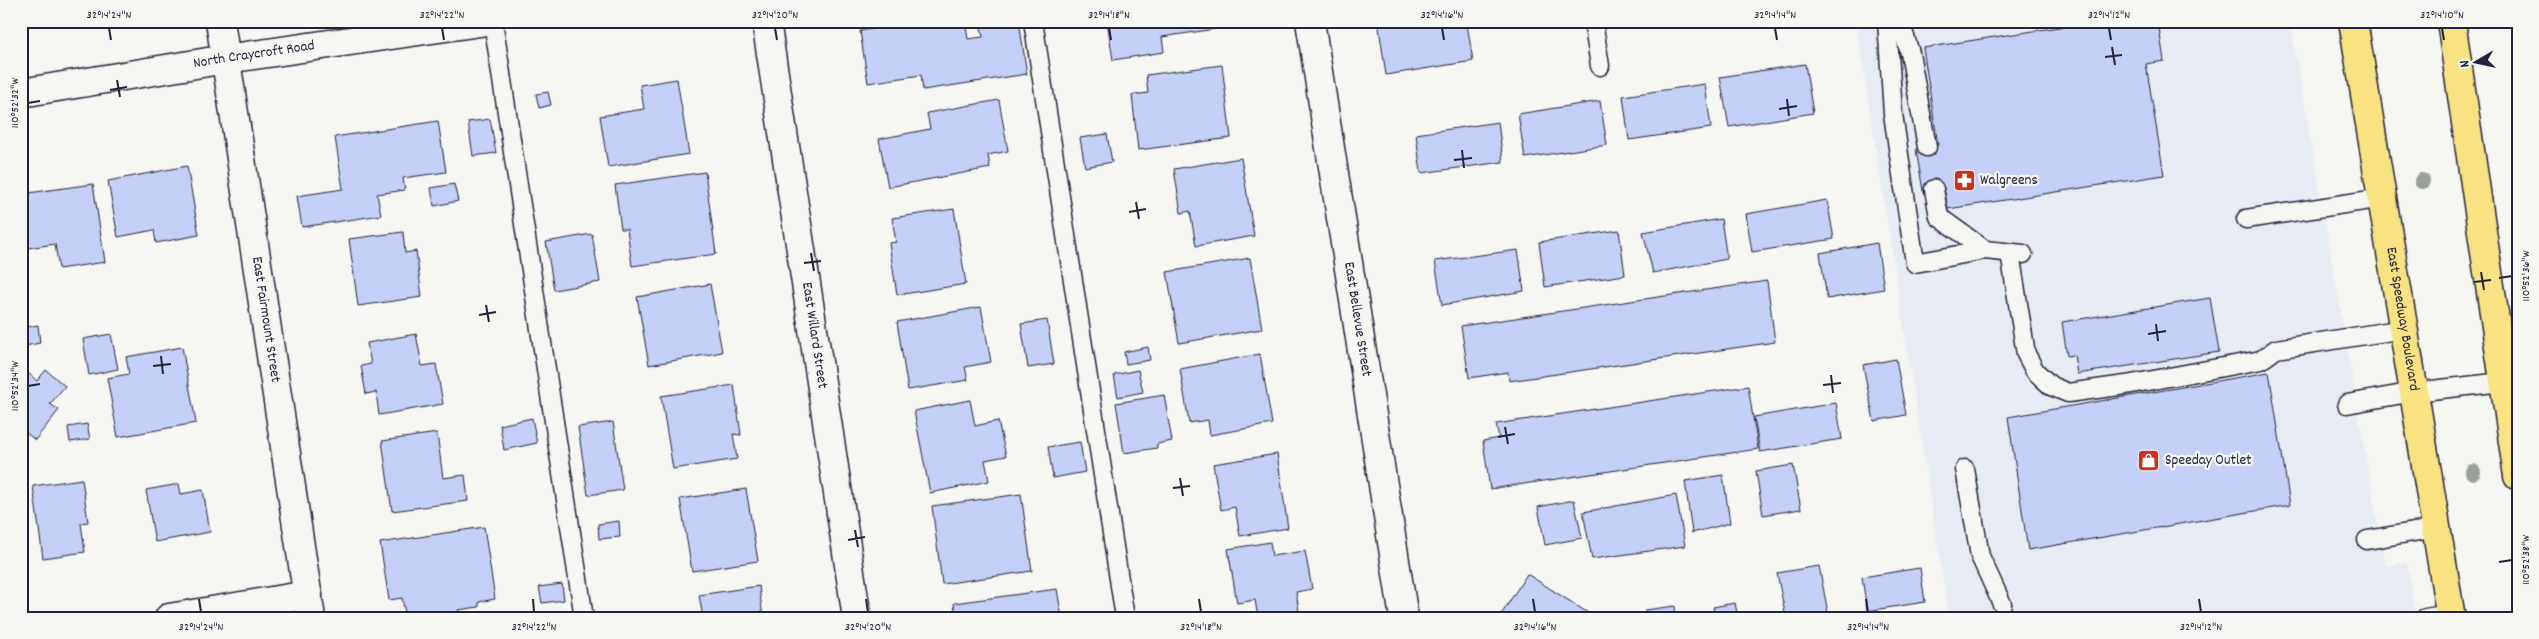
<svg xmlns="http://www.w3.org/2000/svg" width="2539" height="639" font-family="Dekko,sans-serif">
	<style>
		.built { fill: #e7ebf4 }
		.building { fill: #c4d0f8; stroke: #22223b }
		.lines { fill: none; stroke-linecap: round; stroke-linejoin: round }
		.service-casing { stroke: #22223b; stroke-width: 21 }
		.minor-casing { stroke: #22223b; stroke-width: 31 }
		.secondary-casing { stroke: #22223b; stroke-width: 31 }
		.primary-casing { stroke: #22223b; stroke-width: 31 }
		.service { stroke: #f6f6f2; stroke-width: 18 }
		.minor { stroke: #f6f6f2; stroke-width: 28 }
		.secondary { stroke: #f6f6f2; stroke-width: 28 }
		.primary { stroke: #f8e281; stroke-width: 28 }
		.tree { fill: #99a09c }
		.ticks { fill: none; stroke: #22223b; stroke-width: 2 }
		.labels { text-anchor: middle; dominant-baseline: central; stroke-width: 4.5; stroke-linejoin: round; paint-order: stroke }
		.street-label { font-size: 15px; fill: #22223b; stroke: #f6f6f2 }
		.poi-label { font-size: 15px; fill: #22223b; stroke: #f6f6f2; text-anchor: start }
		.neatline { fill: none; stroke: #22223b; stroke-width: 2 }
		.ticks-label { font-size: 12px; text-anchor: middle; fill: #22223b }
	</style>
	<rect width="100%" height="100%" fill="#f6f6f2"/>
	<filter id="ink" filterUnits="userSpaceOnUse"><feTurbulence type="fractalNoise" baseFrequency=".02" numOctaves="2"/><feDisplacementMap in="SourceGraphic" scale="10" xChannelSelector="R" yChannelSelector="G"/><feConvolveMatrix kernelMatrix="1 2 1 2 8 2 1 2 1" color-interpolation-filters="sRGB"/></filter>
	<g filter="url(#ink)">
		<polygon class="built" points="1856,21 2290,21 2385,566 2407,563 2416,618 1949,618"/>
		<g class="building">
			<polygon points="919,21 965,21 968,39 983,37 980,21 1019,21 1027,74 923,90 921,75 868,83 860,31"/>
			<polygon points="1107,21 1214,21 1215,29 1162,37 1164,52 1113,60"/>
			<polygon points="1378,21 1460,21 1460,25 1467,24 1473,61 1386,75"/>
			<polygon points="2085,21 2158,21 2164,61 2146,64 2164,175 1948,209 1944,188 1923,191 1916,149 1938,145 1923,48 2085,23"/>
			<polygon points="1805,64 1813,113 1729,127 1720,77"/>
			<polygon points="1222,65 1231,138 1138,150 1132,95 1148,93 1146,75"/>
			<polygon points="677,79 689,154 608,167 600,116 644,109 640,85"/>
			<polygon points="1705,84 1711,128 1629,140 1623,96"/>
			<polygon points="548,92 551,105 539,108 536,94"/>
			<polygon points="999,100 1008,151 988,155 990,168 888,187 879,139 930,129 927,113"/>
			<polygon points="1600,101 1607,145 1525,158 1518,114"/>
			<polygon points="490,119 496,153 473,156 468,122"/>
			<polygon points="438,121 446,172 403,178 405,190 377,194 381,215 302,227 297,196 343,189 335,137"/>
			<polygon points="1498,122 1503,162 1421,173 1416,134"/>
			<polygon points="1107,134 1112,162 1085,167 1080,138"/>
			<polygon points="1241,158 1254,236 1196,246 1190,211 1181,213 1174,169"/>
			<polygon points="187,166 199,235 156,243 154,230 118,237 108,181"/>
			<polygon points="705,172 716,254 632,266 627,229 621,229 615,185"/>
			<polygon points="93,184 105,262 59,269 55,244 21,249 21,194"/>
			<polygon points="454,184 458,201 434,206 431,188"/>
			<polygon points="1827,200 1834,239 1752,252 1746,214"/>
			<polygon points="954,209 966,284 897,295 889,243 896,242 892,218"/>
			<polygon points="1721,219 1727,259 1653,273 1643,232"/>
			<polygon points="1619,230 1625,275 1545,287 1539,242"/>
			<polygon points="403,232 405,253 416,251 422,297 358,306 349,239"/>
			<polygon points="592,234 600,282 554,290 546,242"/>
			<polygon points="1877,243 1884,289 1827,299 1820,253"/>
			<polygon points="1518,250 1524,291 1442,305 1435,261"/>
			<polygon points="1250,258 1262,329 1179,343 1167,272"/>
			<polygon points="1767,281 1775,342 1509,381 1508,372 1469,378 1461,326"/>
			<polygon points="710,284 722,352 649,365 637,297"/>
			<polygon points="2210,298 2219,352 2077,374 2074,355 2067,356 2062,322"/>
			<polygon points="981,307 991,362 965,367 968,380 908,390 897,322"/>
			<polygon points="1047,320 1054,364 1028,368 1021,324"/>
			<polygon points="38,325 40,343 25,346 22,328"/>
			<polygon points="111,334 118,369 89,375 83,339"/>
			<polygon points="416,334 422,366 436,364 443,404 379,415 376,392 366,394 361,366 371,364 367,343"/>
			<polygon points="182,347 196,423 118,437 107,378 129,374 126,357"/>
			<polygon points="1148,347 1150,360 1126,364 1124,352"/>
			<polygon points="1260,354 1272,424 1210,435 1208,420 1189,423 1180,369"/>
			<polygon points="1896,359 1906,415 1874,421 1863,365"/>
			<polygon points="25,370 37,381 46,370 65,386 50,404 59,410 35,440 21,429 21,375"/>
			<polygon points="1138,370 1143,392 1118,397 1114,375"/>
			<polygon points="2269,372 2290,505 2028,550 2008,417"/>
			<polygon points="734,385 741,435 733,434 737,459 673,469 661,396"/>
			<polygon points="1748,386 1758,449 1490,489 1483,441 1499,438 1496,424"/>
			<polygon points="1164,395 1172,441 1157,444 1157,448 1124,453 1116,403"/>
			<polygon points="970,400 975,426 998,421 1006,456 985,460 989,481 930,493 914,411"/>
			<polygon points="1836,403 1842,439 1760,452 1754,417"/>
			<polygon points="532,418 537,443 504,450 500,425"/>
			<polygon points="613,422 623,490 588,495 578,427"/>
			<polygon points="87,424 90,439 70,442 68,427"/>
			<polygon points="437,433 443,478 465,475 468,501 392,511 382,441"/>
			<polygon points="1080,442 1085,472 1053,478 1048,447"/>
			<polygon points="1277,454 1288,528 1240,536 1235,507 1221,510 1213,464"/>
			<polygon points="1793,465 1801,509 1763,515 1756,471"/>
			<polygon points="1723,475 1730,523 1692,533 1685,481"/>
			<polygon points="82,479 88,522 81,523 85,552 43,558 33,486"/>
			<polygon points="179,484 181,494 203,490 210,532 155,542 146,490"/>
			<polygon points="746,489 758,561 692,571 680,499"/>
			<polygon points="1021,494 1032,571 942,584 932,506"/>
			<polygon points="1676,495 1685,546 1592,559 1583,512"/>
			<polygon points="1574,500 1582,538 1545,545 1538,507"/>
			<polygon points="619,521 620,537 599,539 598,524"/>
			<polygon points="484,527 495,599 479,602 479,607 458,610 460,618 428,618 428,614 406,618 402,598 389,600 380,543"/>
			<polygon points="1270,542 1272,556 1305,551 1312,589 1296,592 1300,618 1258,618 1255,600 1237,603 1228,549"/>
			<polygon points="1819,566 1829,618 1786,618 1777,573"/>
			<polygon points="1920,568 1925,602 1867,611 1862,577"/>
			<polygon points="1527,574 1596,618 1499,618"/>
			<polygon points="562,584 564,600 542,603 539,587"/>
			<polygon points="759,586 763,618 703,618 699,595"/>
			<polygon points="1057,589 1062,618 1014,618 1014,616 956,618 954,603"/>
			<polygon points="1735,603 1738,618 1715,618 1713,607"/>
			<polygon points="1675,606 1676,618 1646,618 1645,610"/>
		</g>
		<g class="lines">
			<defs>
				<g id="service">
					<polyline points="493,21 584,618"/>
					<polyline points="1033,21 1125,618"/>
					<polyline points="1593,21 1600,66"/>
					<polyline points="1887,21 1893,114 1915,263 1985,250 2023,254"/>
					<polyline points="1900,21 1910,53 1927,147"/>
					<polyline points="1934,189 1939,217 1985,250"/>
					<polyline points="2246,219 2383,198"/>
					<polyline points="2010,253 2026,354 2035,371 2051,386 2068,393 2126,385 2261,360 2276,349 2404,329"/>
					<polyline points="2347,404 2414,392 2503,382"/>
					<polyline points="1965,469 1980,556 2002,604"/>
					<polyline points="2367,540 2437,528"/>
					<polyline points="2425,618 2450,614"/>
				</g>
				<g id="minor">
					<path id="s1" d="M220,21L311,618"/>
					<path id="s2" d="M766,21L857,618"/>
					<path id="s3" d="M1310,21L1404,618"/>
					<polyline points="169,618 308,595"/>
				</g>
				<g id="secondary">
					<path id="s4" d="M21,93L226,59L487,21"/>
				</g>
				<g id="primary">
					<path id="s5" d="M2353,21L2451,618"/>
					<polyline points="2451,21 2518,476"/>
				</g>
			</defs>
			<use href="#service" class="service-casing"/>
			<use href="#minor" class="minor-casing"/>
			<use href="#secondary" class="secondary-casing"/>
			<use href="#primary" class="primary-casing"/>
			<use href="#service" class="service"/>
			<use href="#minor" class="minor"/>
			<use href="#secondary" class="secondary"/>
			<use href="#primary" class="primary"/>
		</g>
		<g class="tree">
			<circle cx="2422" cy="181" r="8"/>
			<circle cx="2473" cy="472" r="8"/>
		</g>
	</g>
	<path class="ticks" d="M109,28L111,40M442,28L444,40M775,28L777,40M1109,28L1111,40M1442,28L1444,40M1775,28L1777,40M2109,28L2111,40M2442,28L2444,40M2112,47L2115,65M2105,57L2122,55M117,80L120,97M110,90L127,87M1787,99L1789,116M28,103L40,101M1779,109L1797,106M1462,150L1464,168M1454,160L1472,158M1136,202L1139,219M1129,212L1146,209M811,253L814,271M804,263L821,261M2481,272L2484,290M2499,278L2512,276M2474,282L2491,280M486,305L489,322M479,315L496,312M2156,324L2158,341M2148,334L2166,331M161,356L163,374M153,366L171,364M1831,375L1833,393M1823,385L1841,383M28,386L40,384M1505,427L1508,444M1498,437L1515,434M1180,478L1183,496M1173,488L1190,486M855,530L858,547M848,540L865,537M2499,562L2512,560M199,599L201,612M533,599L534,612M866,599L868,612M1199,599L1201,612M1533,599L1535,612M1866,599L1868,612M2199,599L2201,612"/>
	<defs>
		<symbol id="pharmacy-square" viewBox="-11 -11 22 22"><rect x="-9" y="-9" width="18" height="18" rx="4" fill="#c8321e" stroke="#f6f6f2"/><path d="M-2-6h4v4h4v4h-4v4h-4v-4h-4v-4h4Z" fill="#fff"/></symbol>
		<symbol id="shop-square" viewBox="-11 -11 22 22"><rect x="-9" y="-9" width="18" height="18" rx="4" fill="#c8321e" stroke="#f6f6f2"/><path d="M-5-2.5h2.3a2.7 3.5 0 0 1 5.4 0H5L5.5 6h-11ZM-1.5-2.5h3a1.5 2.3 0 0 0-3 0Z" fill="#fff"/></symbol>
	</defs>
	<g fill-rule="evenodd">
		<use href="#pharmacy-square" x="1952" y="168" width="25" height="25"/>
		<use href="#shop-square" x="2136" y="448" width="25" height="25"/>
	</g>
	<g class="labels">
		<g class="street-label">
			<text stroke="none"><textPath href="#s4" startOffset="236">North Craycroft Road</textPath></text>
			<text stroke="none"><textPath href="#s5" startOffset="302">East Speedway Boulevard</textPath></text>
			<text stroke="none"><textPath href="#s1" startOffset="302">East Fairmount Street</textPath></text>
			<text stroke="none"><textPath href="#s3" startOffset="302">East Bellevue Street</textPath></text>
			<text stroke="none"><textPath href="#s2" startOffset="318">East Willard Street</textPath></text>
		</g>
		<g class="poi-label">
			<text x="1980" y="181">Walgreens</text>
			<text x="2165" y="461">Speeday Outlet</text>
		</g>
	</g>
	<rect width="2539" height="639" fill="none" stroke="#f6f6f2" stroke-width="55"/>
	<g transform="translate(2476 62) rotate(261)" stroke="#f6f6f2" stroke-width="4" paint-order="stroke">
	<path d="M0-4L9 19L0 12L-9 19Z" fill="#22223b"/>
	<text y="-8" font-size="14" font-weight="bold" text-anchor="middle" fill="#22223b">N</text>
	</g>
	<rect x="28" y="28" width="2484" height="584" class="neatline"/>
	<g class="ticks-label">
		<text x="109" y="18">32°14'24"N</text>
		<text x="442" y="18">32°14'22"N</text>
		<text x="775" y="18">32°14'20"N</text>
		<text x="1109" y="18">32°14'18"N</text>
		<text x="1442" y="18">32°14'16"N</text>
		<text x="1775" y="18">32°14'14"N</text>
		<text x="2109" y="18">32°14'12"N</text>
		<text x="2442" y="18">32°14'10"N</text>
		<text transform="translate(14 103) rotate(-90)" y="4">110°52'32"W</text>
		<text transform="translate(2525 276) rotate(-90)" y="4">110°52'36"W</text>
		<text transform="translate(14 386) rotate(-90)" y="4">110°52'34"W</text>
		<text transform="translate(2525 560) rotate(-90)" y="4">110°52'38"W</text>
		<text x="201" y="630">32°14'24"N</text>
		<text x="534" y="630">32°14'22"N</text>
		<text x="868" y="630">32°14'20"N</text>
		<text x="1201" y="630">32°14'18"N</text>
		<text x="1535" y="630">32°14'16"N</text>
		<text x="1868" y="630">32°14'14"N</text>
		<text x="2201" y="630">32°14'12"N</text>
	</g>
</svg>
